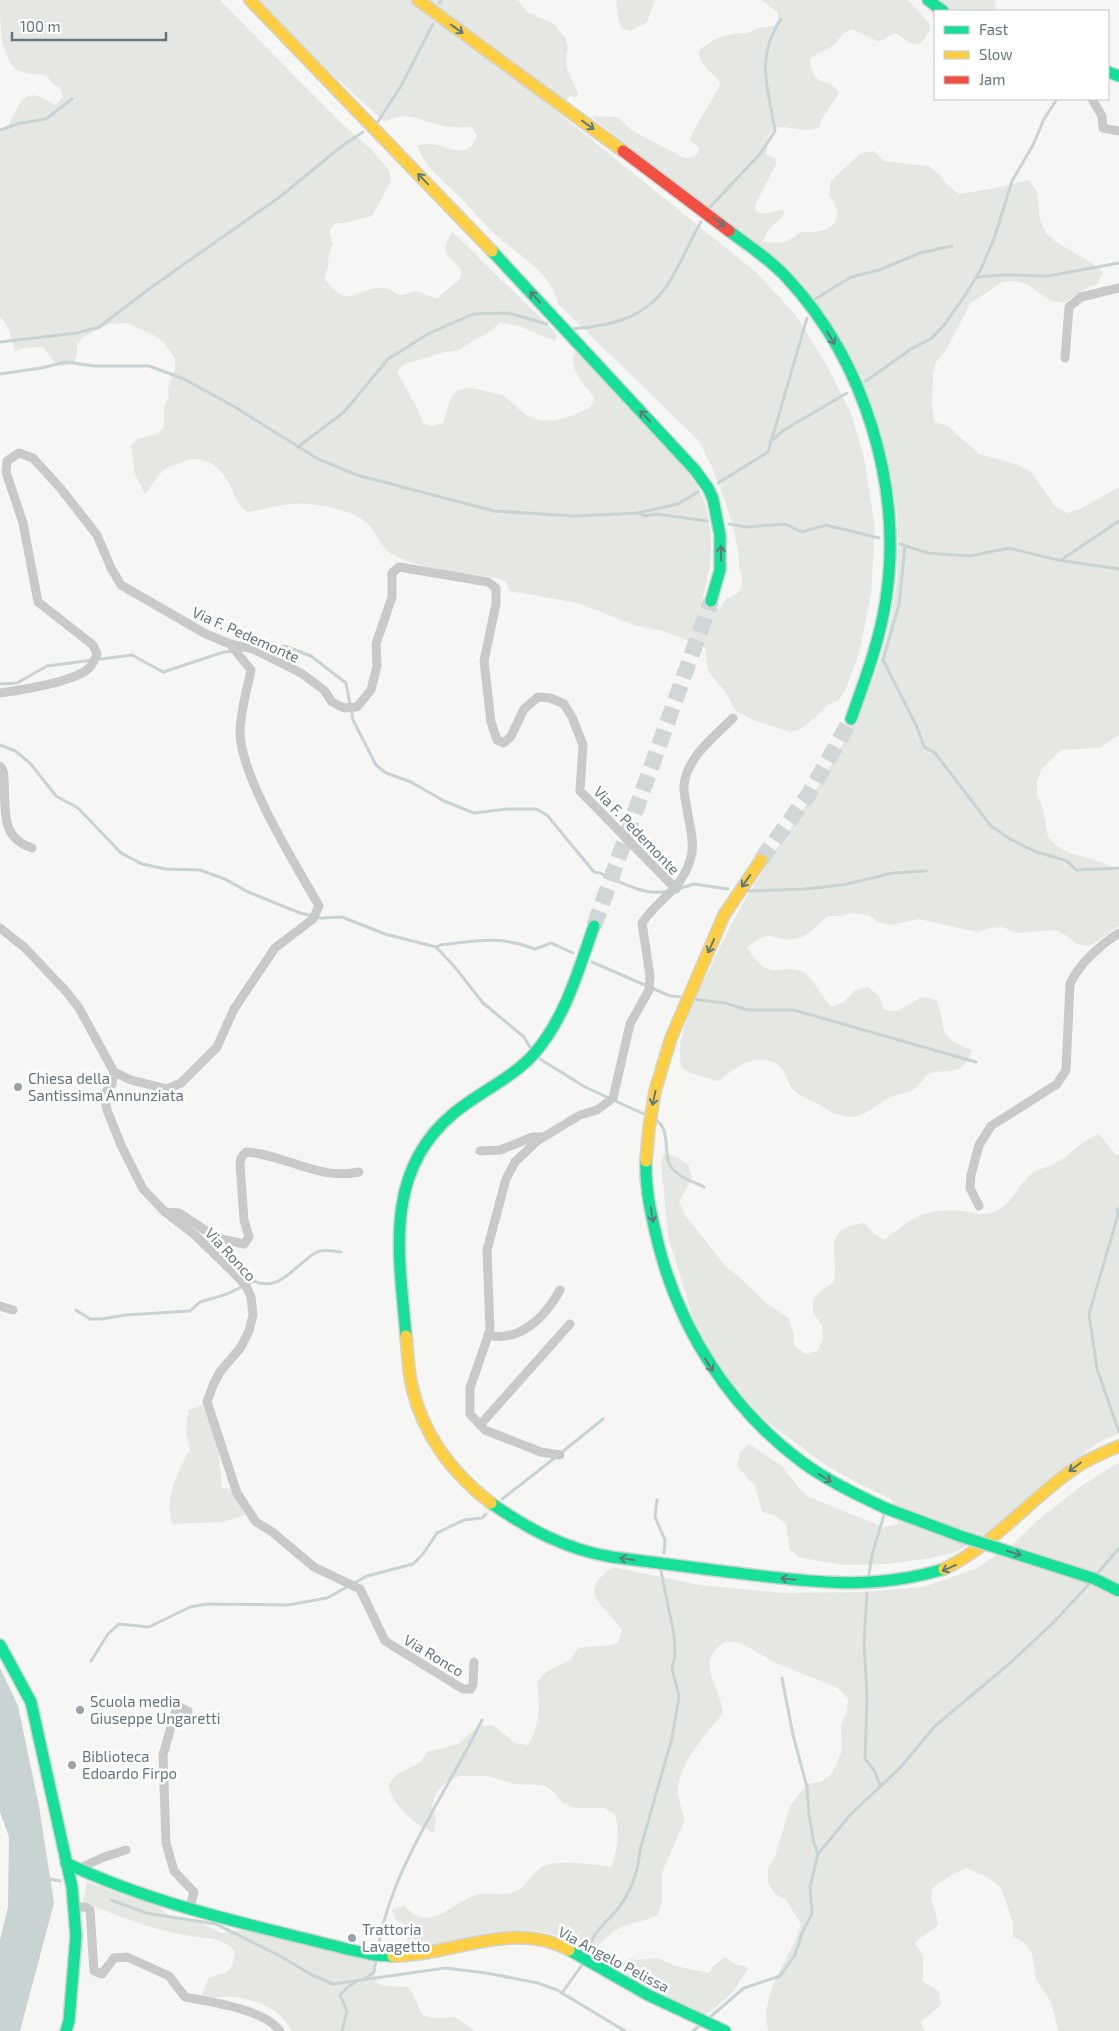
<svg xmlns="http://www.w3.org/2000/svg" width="1119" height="2031" font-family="'Exo 2',sans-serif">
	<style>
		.green { fill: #e5e8e2 }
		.water { fill: #c8d3d4 }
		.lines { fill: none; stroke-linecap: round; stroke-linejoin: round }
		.stream { stroke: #c8d3d4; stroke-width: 3 }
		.highway-tunnel { stroke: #d1d6d7; stroke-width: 16; stroke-dasharray: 16 8; stroke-linecap: butt }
		.fast-casing { stroke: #d1d3d3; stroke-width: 14 }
		.slow-casing { stroke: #d1d3d3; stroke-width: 14 }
		.jam-casing { stroke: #d1d3d3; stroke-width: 14 }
		.street { stroke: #c8caca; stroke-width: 9 }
		.fast { stroke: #16e098; stroke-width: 11 }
		.slow { stroke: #ffcf43; stroke-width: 11 }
		.jam { stroke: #f24e42; stroke-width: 11 }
		.fast-bridge-casing { stroke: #d2d2d2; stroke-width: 14; stroke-linecap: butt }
		.fast-bridge { stroke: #16e098; stroke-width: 11 }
		.oneway { stroke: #5f7a7f }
		.poi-dot { fill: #96a2a8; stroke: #fff; stroke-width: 2 }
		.labels { text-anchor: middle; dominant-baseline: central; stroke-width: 5; stroke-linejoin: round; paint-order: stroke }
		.street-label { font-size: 15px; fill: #63757e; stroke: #fff }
		.poi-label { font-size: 15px; fill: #63757e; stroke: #fff; text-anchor: start }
	</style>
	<rect width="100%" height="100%" fill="#f6f6f5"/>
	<g class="green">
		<path d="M0,0H220L336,118L372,150L388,169L391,179L390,183L372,216L345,223H336L329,230L333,244L329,253L328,268L324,278C350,312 353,288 382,288C388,287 394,293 400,295C407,296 412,290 419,292C425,294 430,297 437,298L460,279L462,270L448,256L445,247L452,231L557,334L555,341L519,326L500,323L485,335L476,339L459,350L441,353L403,365L397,372L416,406L424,424L433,426L443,423C447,415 447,402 453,395C464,382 480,391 493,393C497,394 500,393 504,396C513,402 519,412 530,417C550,426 575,416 592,406L594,397C584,385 567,367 575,351C597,374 619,397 641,420C660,439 682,459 696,483C716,519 714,565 701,602L720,609L726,598C730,599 732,597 736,594C748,585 739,574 739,562C737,526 716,473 699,441L558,304C551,272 521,257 498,237C485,225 473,211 461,198C445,182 425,168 417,146C444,136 464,168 477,136L472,127C462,127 452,128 443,126C422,121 406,109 385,122L325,68L260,0H518L527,12L554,24L566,39L568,48L566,58L567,68L578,93L577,97L570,96L555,110L757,273L795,314L827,366L850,411L864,456L875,528L871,594L859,654L844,693L838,701L829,704L815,718L799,730L790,732L753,720L736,711L726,693L708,671L705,647L662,631L634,625L578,603L509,591L506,581L497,578C463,572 422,571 392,554C379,547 377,531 366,522C350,509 313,502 292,504C277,505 262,510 247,512C235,504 235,492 227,480C213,459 197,454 175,465C171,466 167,468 164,470C157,476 151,487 145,494L135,475L131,445L138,439L157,434L164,427V406L169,398L168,388L175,369V359L164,343L157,337L128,323L109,324L83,337L77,345V355L73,364L64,366L55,363L43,347L24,348L16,351C10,339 11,326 0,318V132C15,125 17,90 37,96C43,98 50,102 55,105L63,97L60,88L52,83L46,75C37,74 27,75 19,71C0,60 0,22 0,0Z"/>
		<polygon points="616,0 655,0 647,22 630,31 621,27 618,17"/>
		<path d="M762,0H906L910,2L929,23L930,30L923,41L918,45C908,44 903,36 894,33L883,40L877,41L852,29C838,34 840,42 831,47C823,52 815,53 810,60C814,93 828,73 839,93L821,120L820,127C797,139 764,106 767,155L774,158L777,163L755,205L756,211C766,216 773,212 783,209L784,215L769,229L762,242C771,242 781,244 789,240C794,238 797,233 802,232C806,232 810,233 814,232C839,230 843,213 829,195L831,181L841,171L861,153L874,151L884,161L928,166L939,174L947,185L959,194C982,191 1006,186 1029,180L1037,192L1040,220L1046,233L1056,242L1092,263L1103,272L1097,284L1085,289L1064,303L1051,301L1028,285L1015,281L1002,282L970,304L945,352L936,362L933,375L932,408L935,422L948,426L979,454L1018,465L1031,472L1055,506L1067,513L1080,509L1119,487V735L1100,748L1061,750L1042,769L1037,780V795L1043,809L1048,837L1057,846L1069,853L1096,860L1119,870V926L1090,946L1077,944L1067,936L1055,930L1016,933L1003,927L990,928L977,932L919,919L891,925L878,922L868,915L853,913L840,916H828C819,924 807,937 795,939C772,943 773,925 747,948C752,954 758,964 766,968C779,974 792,964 805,973C809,975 826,1001 831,1007L844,1002L854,991L868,987L879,996L884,1010L897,1011L922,997L936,1000C950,1031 932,1034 972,1050C964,1076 952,1069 930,1073C924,1078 918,1087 911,1091C907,1094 901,1093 896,1095C880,1100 866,1118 849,1117C835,1117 825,1107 814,1102C806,1098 798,1096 792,1088C783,1075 785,1063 765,1060C744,1058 733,1071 718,1081L692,1074L681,1067C680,1058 679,1048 681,1039C687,1015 698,992 709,970C731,922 757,877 787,833C855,735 908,637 897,514C895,492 887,469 882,447C871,398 858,365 829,324C823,316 819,307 812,301C795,282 772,266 752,249C699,203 645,159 590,116L617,117L633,131L682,157L689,158L696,155L700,149L690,140L692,133L721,84C714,72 698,67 699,50L716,38L737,33L745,34L759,28L774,26L778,20V13Z"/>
		<polygon points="939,0 995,0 996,11 952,11"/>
		<path d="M1099,1134L1116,1155L1119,1154V1433L1097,1443L990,1531L958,1551L932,1558L887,1564L845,1565L801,1558L790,1550L786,1524L776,1516L762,1512L755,1486L737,1466L740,1453L749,1444L782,1466L799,1488L809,1497L883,1527L897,1524V1511L891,1499L861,1485L824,1464L769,1423L729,1382L698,1334L668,1236L661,1161L664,1153L677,1157L688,1164L692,1178L679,1202L685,1215L727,1268L738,1276L766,1303L788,1318L793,1331L794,1345L805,1354L818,1351L823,1338L822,1325L813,1313V1299L822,1290L833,1283C841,1253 818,1229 864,1223L873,1233L884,1240C912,1218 925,1207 963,1211C973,1213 983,1216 993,1212C1012,1205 1017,1187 1030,1175C1038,1168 1046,1168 1054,1164C1071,1155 1080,1141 1099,1134Z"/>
		<path d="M202,1405L218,1444L222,1488L232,1489L245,1515L223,1522L172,1524C165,1499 176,1476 187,1454L190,1452L186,1428L189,1410Z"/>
		<path d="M1119,1464V2031H1058L1051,2002L1036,1980L1032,1954L1025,1943L1013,1937V1924L1005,1899L1000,1887L990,1879L967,1868L955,1873L933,1887L931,1900L936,1912L938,1925C932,1931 918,1938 915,1944L923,1955V1981L939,1992L941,2005L922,2021L921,2023L925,2031H768C759,1989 791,1961 801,1924L786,1900L775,1894L768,1882V1869L775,1856L790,1806L807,1784L820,1782L831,1775L837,1763L842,1750L841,1724L847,1712L848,1699L838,1688L776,1663L741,1643L727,1641C692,1660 720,1685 723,1713C707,1733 681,1761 678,1787C676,1798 684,1810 684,1822L662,1873V1902L658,1915C644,1922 633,1922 620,1928C609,1933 599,1945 590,1954L556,1935L536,1931L408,1949L405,1925L396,1920L392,1910L404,1905C427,1934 448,1906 473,1896C486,1891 503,1897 515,1892C527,1887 534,1868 547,1865C563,1860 595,1864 612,1867C617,1848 620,1834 615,1814L604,1808H576L563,1803L554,1792L543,1785L514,1784L488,1776H459L447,1782L436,1792L432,1807L436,1819L434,1833C414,1824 394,1807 388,1785L397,1774L421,1762L427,1752L458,1744L479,1726L493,1725L515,1743L528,1745C541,1724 540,1706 537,1682L546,1672L571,1659L578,1648C594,1645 602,1648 618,1643L622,1630C606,1605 574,1594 613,1567L700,1585L783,1593L863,1592L923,1587L975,1569L1012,1545L1038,1520L1080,1487L1114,1465Z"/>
		<path d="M87,1882L159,1906L166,1914L176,1919L201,1923L221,1933L242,1930L357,1956L373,1962L377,1983C388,1988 396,1986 408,1987C415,1996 417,2005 423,2015L433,2018L455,2017L475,2031H292C280,2009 257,1999 233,1997C223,1996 211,2000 202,1995L208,1979C227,1969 231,1978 235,1952C227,1938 204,1938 190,1936C155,1931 116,1915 83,1902Z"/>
		<polygon points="725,1957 735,1964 745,1966 748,1969 732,1993 704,2017 661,1996 623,1974 624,1961 630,1958 636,1960 658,1958 676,1966 709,1973 713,1966"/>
	</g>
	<polygon class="water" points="0,1668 18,1706 39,1806 54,1903 20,2031 0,2031 0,1940 8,1907 9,1837 0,1812"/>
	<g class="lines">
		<g class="stream">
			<polyline points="440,3 441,0"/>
			<polyline points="377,123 401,86 433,24"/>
			<polyline points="0,130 21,123 46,119 72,99"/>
			<path d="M710,207L760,154L775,131C769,89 754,59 781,19"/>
			<polyline points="976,277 1005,275 1048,276 1119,263"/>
			<polyline points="812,301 851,277 879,270 920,253 952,246"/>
			<path d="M571,329C610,326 645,319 668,284C681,264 689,242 701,222"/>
			<polyline points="0,342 77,333 99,327 153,286 281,196 342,146 363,132"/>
			<polyline points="0,374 41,368 66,362 94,366 149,366 184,379 235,407 318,459 357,475 494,511 574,516 639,513 644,516 657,514 707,521"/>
			<polyline points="866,381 911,349 932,338 944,325 964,297 981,269 994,239 1012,181 1033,145 1044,119 1057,99"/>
			<polyline points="770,442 784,430 847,393"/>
			<polyline points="298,447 344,412 388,359 428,334 473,314 508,313 547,324"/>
			<polyline points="718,483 768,452 807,318"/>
			<polyline points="638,513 678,504 698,492"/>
			<polyline points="729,524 747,527 785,524 802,532 826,525 879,538"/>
			<polyline points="900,544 928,553 970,556 1009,548 1058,560 1119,569"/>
			<polyline points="905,545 899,605 883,660 917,727 924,747 935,753 991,826 1010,839 1034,851 1067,861 1076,870 1119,868"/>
			<polyline points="1061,560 1119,521"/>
			<path d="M258,648L285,646L311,656L346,683L353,720L376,765L386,773L411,782L444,801L474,813L507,809H536L547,815L594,872L600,873C620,882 646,897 668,891"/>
			<polyline points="0,684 17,683 47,666 132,655 163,672 224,652 234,651"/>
			<polyline points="0,745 15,751 30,763 56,796 78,808 121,853 142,864 166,869 200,870 225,879 248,892 300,913 321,918 342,917 385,934 436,947 454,966 483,1003 524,1037 531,1049"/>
			<polyline points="677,889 694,884 728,889"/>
			<polyline points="746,891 805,889 842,885 893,873 926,871"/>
			<path d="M436,947L440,945C478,941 498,935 535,949L551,943L573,953"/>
			<polyline points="592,962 670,996 681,997"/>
			<polyline points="692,999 725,1003 748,1010 794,1010 976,1062"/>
			<polyline points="540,1059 585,1087 646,1115"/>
			<path d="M656,1120C671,1130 663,1152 670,1165C675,1176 694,1182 704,1187"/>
			<polyline points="1117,1209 1118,1215 1089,1314 1097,1369 1119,1432"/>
			<path d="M76,1310L90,1319H101L126,1315L190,1311L200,1302L227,1294L254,1281C281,1293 296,1263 317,1252C323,1249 334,1251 341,1252"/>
			<polyline points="561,1453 603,1419"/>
			<polyline points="502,1499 556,1457"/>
			<polyline points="657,1500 655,1517 665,1540 664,1553"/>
			<polyline points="869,1574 872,1555 884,1515"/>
			<polyline points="1097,1574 1119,1548"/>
			<polyline points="867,1593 864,1640 867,1698 865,1759 874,1770 880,1785"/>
			<polyline points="91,1661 108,1634 119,1624 149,1627 190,1607 206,1604 288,1605 327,1598 367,1576 413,1564 423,1554 437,1533 464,1520 482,1518 486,1514"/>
			<polyline points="782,1678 793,1735 807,1787 809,1815 814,1843 818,1854"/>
			<polyline points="46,1878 60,1881"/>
			<polyline points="111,1900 146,1913 216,1924 282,1957 310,1974 333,1984 445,1968 486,1973 538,1983 557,1990 625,2031"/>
			<path d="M377,1953C390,1869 445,1796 482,1720"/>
			<path d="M586,1957C589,1951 590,1944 593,1938C599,1927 608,1920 616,1911C631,1893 638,1873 640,1850L672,1738L679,1696L672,1669L675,1655L674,1635L661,1571"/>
			<polyline points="365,1979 374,1972 376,1960"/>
			<polyline points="562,1993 584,1962"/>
			<polyline points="709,2018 744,1988 780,1976 795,1955 802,1933 812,1914 810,1887 818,1854 851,1814 900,1768 935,1726 1009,1664 1053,1623 1090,1583"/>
			<polyline points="342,2031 347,2011 340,1995 348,1987 357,1981"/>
			<polyline points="693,2031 702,2024"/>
		</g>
		<g class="highway-tunnel">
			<polyline points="761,860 809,794 851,719"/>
			<polyline points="594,926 711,601"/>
		</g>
		<defs>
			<g id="fast">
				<polyline points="928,0 943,11"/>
				<polyline points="1108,72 1119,76"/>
				<path d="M729,231C749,246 771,260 788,279C865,362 903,487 886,599C880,640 865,680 851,719"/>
				<polyline points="492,251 695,470 708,488 713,499 720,535 720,570 711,601"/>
				<path d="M646,1161C645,1190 652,1219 659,1247C681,1332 731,1409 802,1462C828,1481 856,1494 885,1508"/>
				<path d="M406,1336C399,1256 383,1172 453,1114C478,1093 511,1079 533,1055C565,1019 578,971 594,926"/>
				<path d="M491,1503C528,1529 567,1550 612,1557C653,1562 695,1568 737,1573C810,1582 872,1591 944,1569"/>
				<polyline points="0,1645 31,1702 72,1887 76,1936 69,2021 66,2031"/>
				<path d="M66,1863C154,1905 252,1925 347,1949L374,1955L393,1956"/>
				<polyline points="569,1950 648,1995 725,2031"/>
			</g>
			<g id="slow">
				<polyline points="250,0 492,251"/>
				<polyline points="418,0 623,151"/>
				<polyline points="646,1161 649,1128 655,1091 671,1038 724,915 761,860"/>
				<path d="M406,1336C408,1353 408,1371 412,1387C423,1434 452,1474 491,1503"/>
				<path d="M944,1569C997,1543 1030,1498 1078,1466C1091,1458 1105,1452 1119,1446"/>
				<path d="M393,1956C451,1956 514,1919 569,1950"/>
			</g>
			<polyline id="jam" points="623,151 729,231"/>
		</defs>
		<use href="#fast" class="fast-casing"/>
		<use href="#slow" class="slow-casing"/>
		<use href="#jam" class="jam-casing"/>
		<g class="street">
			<polyline points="1092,99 1102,116 1103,128 1119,131"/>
			<polyline points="1065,358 1069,307 1081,297 1119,288"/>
			<path d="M0,693C21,690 75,682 89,668C93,665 95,658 97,654L93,645L38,602L23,523L6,472L7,461L19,453L33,458L61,489L97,535L111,568L121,585L206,634L230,644L253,649L301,673L324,690L332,702L344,708L357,707L371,690L377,666L376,644L392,597V573L399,567L488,582L496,588V604L484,661L491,722L497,740L504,743L511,736L524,709L538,697L550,698L564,704L572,717L583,745L580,791L676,889"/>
			<path d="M0,766C4,770 4,775 4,780C6,811 0,838 32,848"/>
			<polyline points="0,928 24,947 64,989 79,1008 114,1072 112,1084 104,1095 107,1110 121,1145 143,1189 165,1212 195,1235 239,1278 247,1288 251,1297 253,1315 249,1331 241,1347 220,1372 214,1383 207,1402 237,1493 256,1522 271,1531 314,1567 360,1589 385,1641 463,1689 471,1689 473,1684 474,1662"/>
			<path d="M114,1072L131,1080L167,1089L181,1083L217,1047L234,1009L275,948L313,919L319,906C296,865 239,775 240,730C241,710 247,689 251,670L230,644"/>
			<polyline points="480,1151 500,1150 533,1137 542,1137"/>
			<path d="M979,1206L970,1188L971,1175L979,1145L991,1126L1057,1084L1066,1070L1070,984C1079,964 1100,945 1119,933"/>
			<path d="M165,1212L179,1213L217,1238L244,1244L249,1237L244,1220L240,1164L241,1158L246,1152C284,1154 319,1181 359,1172"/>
			<polyline points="0,1306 13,1310"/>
			<path d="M488,1335C520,1343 546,1316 560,1290"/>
			<polyline points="480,1425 570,1324"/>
			<path d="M560,1455L541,1452L485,1430L470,1414V1388L490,1330L487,1250L506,1179L515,1162L537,1141L580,1115L597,1110L613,1098L630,1024L649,990L650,976L642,923C659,898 683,889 691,857C695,845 690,827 688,815C687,805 683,794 684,785C687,757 715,736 733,718"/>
			<polyline points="188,1711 177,1706 163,1755 166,1843 174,1871 194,1892 190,1907"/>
			<polyline points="78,1869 104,1857 126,1850"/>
			<path d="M75,1907H86L90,1910L94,1971L102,1974L114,1958L127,1957L169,1976L185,1997C211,2002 264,2009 280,2031"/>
		</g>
		<use href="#fast" class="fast"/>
		<use href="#slow" class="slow"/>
		<use href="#jam" class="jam"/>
		<defs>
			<polyline id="fast-bridge" points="885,1508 960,1536 1095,1579 1119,1591"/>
		</defs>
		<use href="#fast-bridge" class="fast-bridge-casing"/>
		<use href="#fast-bridge" class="fast-bridge"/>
	</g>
	<defs><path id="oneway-shaft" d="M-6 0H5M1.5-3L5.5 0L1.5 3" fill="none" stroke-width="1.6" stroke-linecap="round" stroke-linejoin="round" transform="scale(1.25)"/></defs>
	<g class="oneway">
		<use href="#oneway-shaft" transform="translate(457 29) rotate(36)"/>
		<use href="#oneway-shaft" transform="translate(588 125) rotate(36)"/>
		<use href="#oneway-shaft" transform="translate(423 179) rotate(-134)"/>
		<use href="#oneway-shaft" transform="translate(719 222) rotate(37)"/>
		<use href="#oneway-shaft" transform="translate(535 297) rotate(-133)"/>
		<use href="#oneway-shaft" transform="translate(831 338) rotate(59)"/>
		<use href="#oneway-shaft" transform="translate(645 416) rotate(-133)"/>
		<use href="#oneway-shaft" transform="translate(721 553) rotate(-90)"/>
		<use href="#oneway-shaft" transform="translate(746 881) rotate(126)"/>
		<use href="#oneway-shaft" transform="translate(711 946) rotate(114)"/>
		<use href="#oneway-shaft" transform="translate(654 1098) rotate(102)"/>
		<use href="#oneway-shaft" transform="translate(652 1215) rotate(81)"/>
		<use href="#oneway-shaft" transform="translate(709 1365) rotate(58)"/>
		<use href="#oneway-shaft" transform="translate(1075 1467) rotate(143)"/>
		<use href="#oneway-shaft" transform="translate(825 1478) rotate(32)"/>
		<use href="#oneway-shaft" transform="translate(1014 1553) rotate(18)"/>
		<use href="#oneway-shaft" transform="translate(627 1559) rotate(-172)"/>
		<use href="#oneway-shaft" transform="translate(949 1568) rotate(156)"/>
		<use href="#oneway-shaft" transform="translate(788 1579) rotate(-174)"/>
	</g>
	<g class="poi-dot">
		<circle cx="18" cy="1087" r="5"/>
		<circle cx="80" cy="1710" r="5"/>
		<circle cx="72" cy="1765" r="5"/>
		<circle cx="352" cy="1938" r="5"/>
	</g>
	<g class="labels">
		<g class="street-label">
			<text transform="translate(246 634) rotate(24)">Via F. Pedemonte</text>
			<text transform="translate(637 830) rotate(46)">Via F. Pedemonte</text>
			<text transform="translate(231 1254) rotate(47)">Via Ronco</text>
			<text transform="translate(434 1655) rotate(31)">Via Ronco</text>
			<text transform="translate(614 1959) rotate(28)">Via Angelo Pelissa</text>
		</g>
		<g class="poi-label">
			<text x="28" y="1078">Chiesa della<tspan x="28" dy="17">Santissima Annunziata</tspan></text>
			<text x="90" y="1701">Scuola media<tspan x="90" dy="17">Giuseppe Ungaretti</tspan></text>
			<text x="82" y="1756">Biblioteca<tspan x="82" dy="17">Edoardo Firpo</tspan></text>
			<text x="362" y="1929">Trattoria<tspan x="362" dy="17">Lavagetto</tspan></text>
		</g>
	</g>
	<rect x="934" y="10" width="175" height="90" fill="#ffffff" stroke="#c1c8cb"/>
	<rect x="944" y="26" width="25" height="8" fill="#16e098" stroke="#c1c8cb"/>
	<text x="979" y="35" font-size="15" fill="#63757e">Fast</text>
	<rect x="944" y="51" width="25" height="8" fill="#ffcf43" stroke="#c1c8cb"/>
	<text x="979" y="60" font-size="15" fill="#63757e">Slow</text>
	<rect x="944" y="76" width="25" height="8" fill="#f24e42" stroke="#c1c8cb"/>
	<text x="979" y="85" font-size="15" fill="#63757e">Jam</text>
	<path d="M12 32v8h154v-8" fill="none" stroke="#63757e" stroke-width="2.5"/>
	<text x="20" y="32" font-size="15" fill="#63757e" stroke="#ffffff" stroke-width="4" paint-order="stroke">100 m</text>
</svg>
